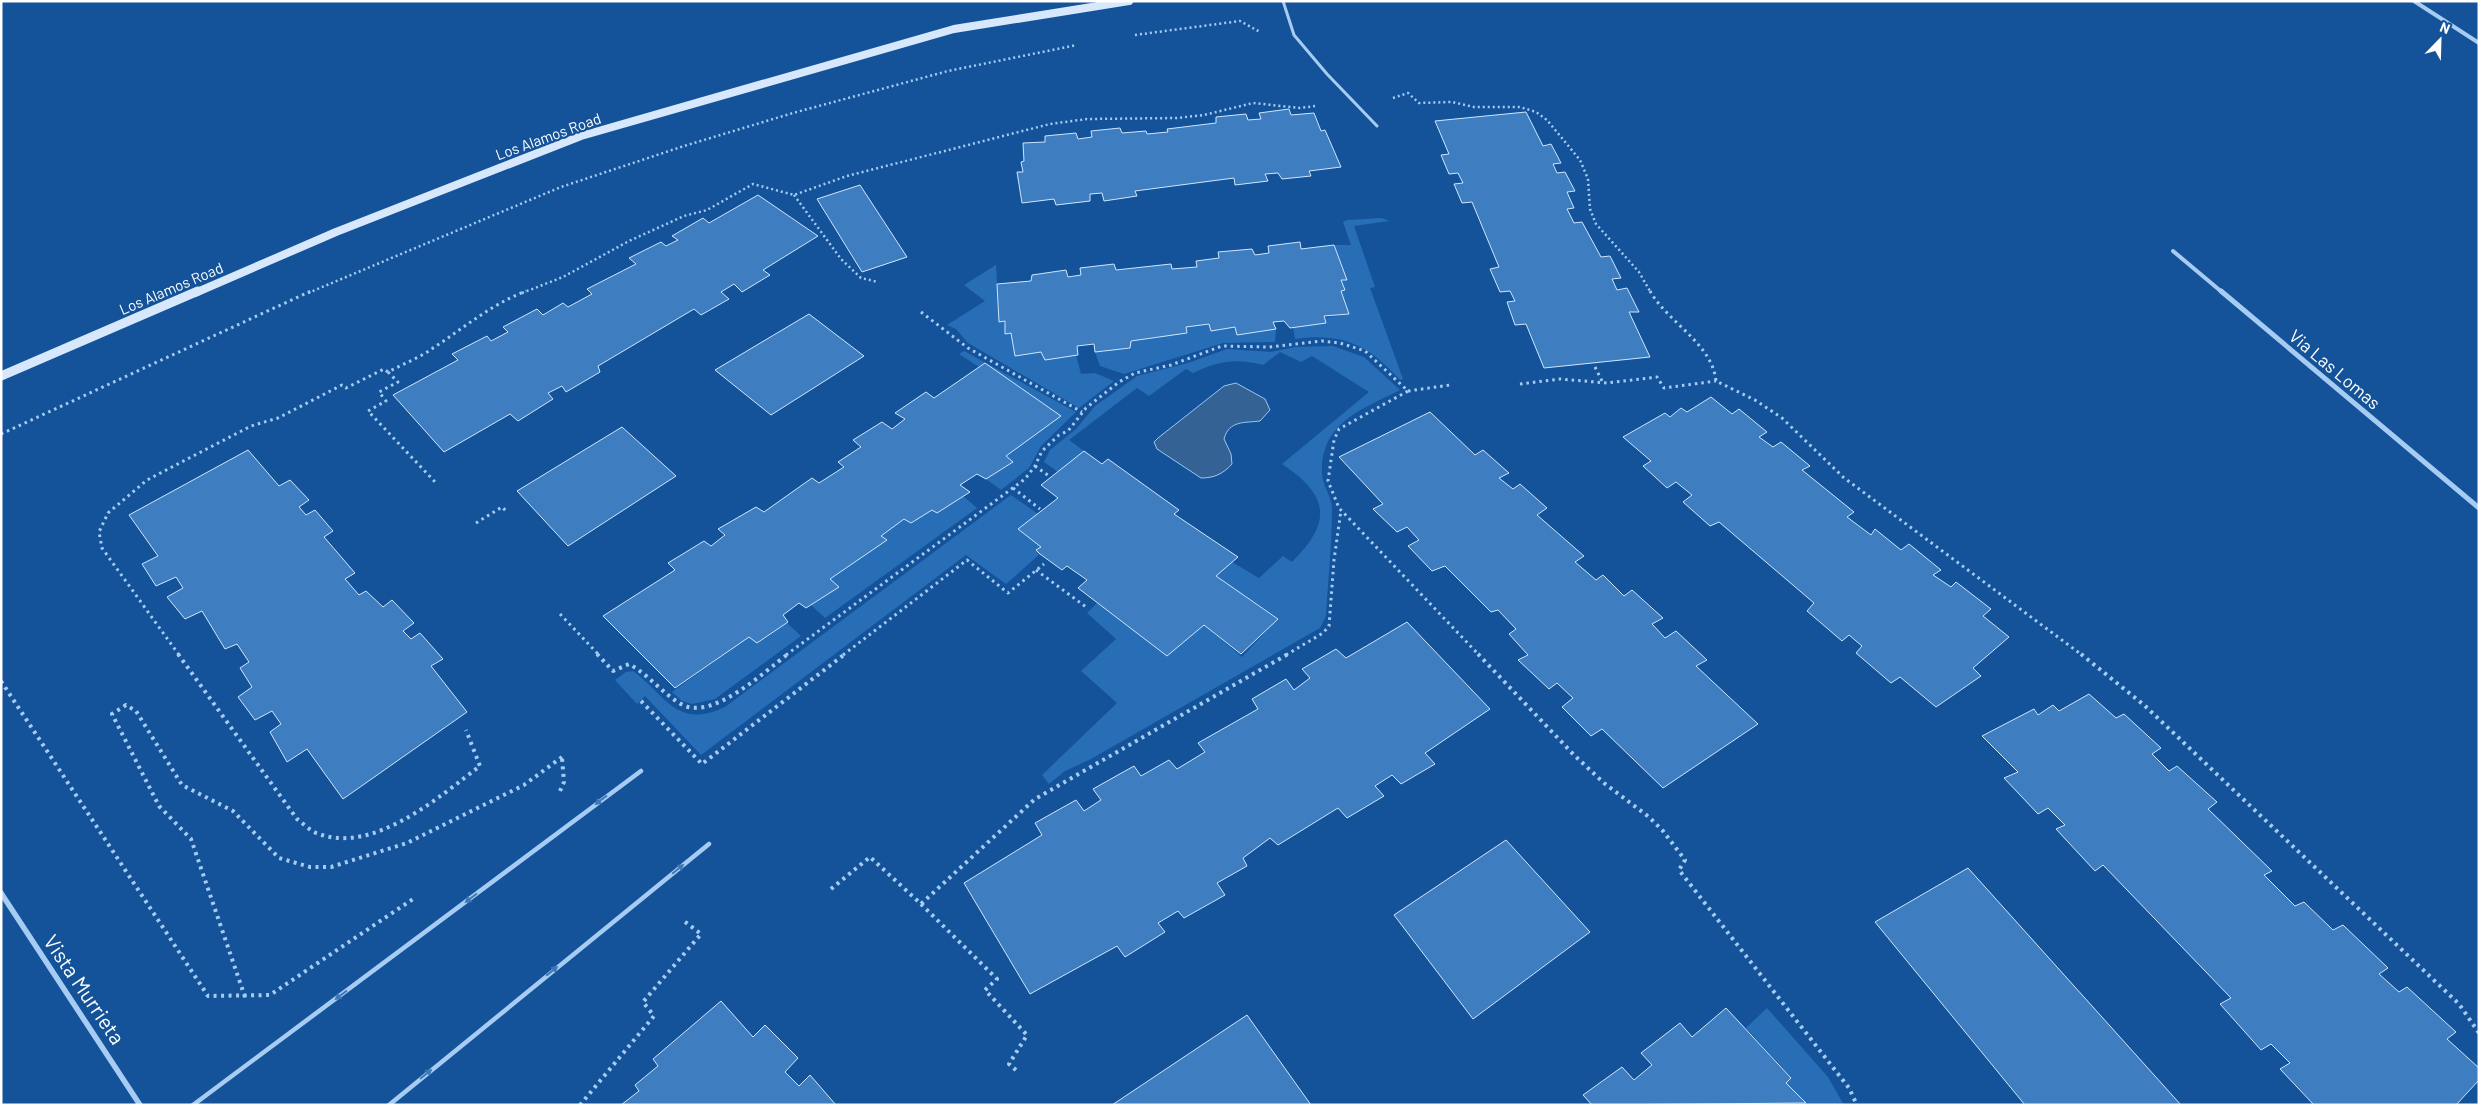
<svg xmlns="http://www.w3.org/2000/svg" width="2480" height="1106" font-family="Barlow,sans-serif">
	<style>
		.green { fill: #276eb7 }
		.water { fill: #356295; stroke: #9ac8f5 }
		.building { fill: #3d7dc0; stroke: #cfe6fd }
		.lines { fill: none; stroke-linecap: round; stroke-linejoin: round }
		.path-far2 { stroke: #a7ccf3; stroke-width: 2.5; stroke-dasharray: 2 3; stroke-linecap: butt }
		.path-far1 { stroke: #a7ccf3; stroke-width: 3; stroke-dasharray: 2.5 4; stroke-linecap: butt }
		.path { stroke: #a7ccf3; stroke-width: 4; stroke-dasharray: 3 4.5; stroke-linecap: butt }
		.service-far1 { stroke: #a7ccf3; stroke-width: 3 }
		.service { stroke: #a7ccf3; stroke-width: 4.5 }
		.minor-far2 { stroke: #a7ccf3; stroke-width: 4 }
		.minor-far1 { stroke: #a7ccf3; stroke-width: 5 }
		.minor { stroke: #a7ccf3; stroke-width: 5.5 }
		.secondary-far1 { stroke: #d7e8fc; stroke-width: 8 }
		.secondary { stroke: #d7e8fc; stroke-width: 9 }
		.oneway { fill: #4077b4 }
		.labels { text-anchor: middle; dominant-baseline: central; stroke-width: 4.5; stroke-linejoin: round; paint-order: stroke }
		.far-street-label { font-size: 15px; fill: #fff; stroke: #145399 }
		.street-label { font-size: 18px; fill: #fff; stroke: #145399 }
		.near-street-label { font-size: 21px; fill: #fff; stroke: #145399 }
	</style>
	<rect width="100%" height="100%" fill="#145399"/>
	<g class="green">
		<path d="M1382,218L1389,221L1354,226L1375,287L1370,288L1403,379L1400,380C1369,345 1342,332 1295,339L1293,328L1325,323L1324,318L1349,314L1341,291L1345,290L1341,280L1347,279L1334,245H1351L1343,222L1347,220Z"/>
		<polygon points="996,265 999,322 1005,321 1006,334 1011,333 1015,355 1041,352 1045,360 1076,355 1081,374 1095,373 1114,381 1079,408 968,343 956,329 947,325 985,301 964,285"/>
		<polygon points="1209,324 1235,327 1238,335 1276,329 1275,342 1223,343 1124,374 1100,366 1095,352 1130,348 1131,341 1187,333 1186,327"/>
		<path d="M1333,346L1364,357L1400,390C1363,409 1321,422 1322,472C1322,486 1332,496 1332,509C1332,544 1328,580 1326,616L1320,628L1091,759L1065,771L1049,784L1042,775L1117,703L1081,671L1116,639L1087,613L1097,603L1167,656L1204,625L1242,657L1278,618L1216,576L1232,562L1259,578L1283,556L1292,562C1333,522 1329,495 1282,464L1369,392L1312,356L1301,362L1280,352L1263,365C1236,358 1218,361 1193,373L1186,369L1149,396L1137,388L1069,440L1084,451L1058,472L1044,462L1050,450L1076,429L1095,406L1137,376L1188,363L1227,349L1271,352L1295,347Z"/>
		<polygon points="964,351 1076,412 1041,446 1029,468 1001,490 986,479 1012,463 1006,456 1060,416 985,363 979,367 959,354"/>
		<path d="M1011,495L1038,514L1041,547L1036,550L1040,554L1006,584L966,555L701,755L645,696L637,704L615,680L626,672L633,671C666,695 676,730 725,707Z"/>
		<polygon points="963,496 977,508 825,618 811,605 838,587 830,579 887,540 881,536 904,519 911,523 932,510 937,513"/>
		<polygon points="787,623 801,636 715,699 692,704 682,701 672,692 749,637 758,643"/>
		<polygon points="1767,1008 1828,1077 1844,1105 1803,1105 1805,1103 1786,1083 1791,1077 1746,1028"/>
	</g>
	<path class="water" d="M1236,383L1265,399L1270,410L1260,421C1245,423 1229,420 1224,439L1231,454L1232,464C1223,474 1214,478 1201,478L1157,449L1154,442L1158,438L1224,386Z"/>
	<g class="building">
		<polygon points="1289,109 1291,115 1314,113 1321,131 1325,130 1341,167 1309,171 1311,176 1282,179 1278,173 1265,174 1268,181 1235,185 1234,178 1135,191 1137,196 1104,201 1102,193 1090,194 1090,201 1056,205 1054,199 1022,203 1017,172 1023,172 1021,162 1024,161 1023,143 1045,142 1045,136 1076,133 1078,139 1092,137 1091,131 1120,128 1122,133 1146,131 1147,134 1168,132 1167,129 1216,123 1216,117 1246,114 1248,120 1261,119 1259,113"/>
		<polygon points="1526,112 1543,146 1551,144 1561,163 1553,164 1557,173 1565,172 1575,191 1567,192 1574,208 1567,209 1574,223 1582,222 1601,257 1610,256 1621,278 1612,279 1617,290 1627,288 1639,312 1629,312 1650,357 1544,368 1526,324 1515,325 1507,302 1515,301 1510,291 1500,292 1490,269 1499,267 1472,202 1462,203 1454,184 1463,183 1458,173 1449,174 1441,155 1449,154 1435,121"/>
		<polygon points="860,185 907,257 862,272 817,199"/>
		<polygon points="758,195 818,236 763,270 770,275 742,292 734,284 721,292 729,299 701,315 694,309 598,366 600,372 566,392 562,386 548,393 553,399 518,421 510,414 444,452 393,395 458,360 452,354 487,336 491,341 508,332 503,327 537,309 543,315 563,303 568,307 592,294 587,289 636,264 629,258 661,242 666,246 678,240 672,236 703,218 709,223"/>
		<polygon points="1300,242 1301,249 1334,245 1347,280 1341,280 1345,290 1341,291 1349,314 1324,316 1326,323 1290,328 1284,321 1273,322 1276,329 1237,335 1235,327 1211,331 1209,324 1186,327 1187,333 1131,341 1130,348 1095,352 1094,344 1077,346 1078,355 1045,360 1041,352 1015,356 1011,333 1005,334 1005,321 999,322 997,284 1031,281 1032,275 1066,270 1068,277 1081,275 1080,268 1114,264 1116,270 1171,264 1172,269 1197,267 1196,261 1219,258 1218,252 1252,249 1255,255 1269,253 1268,246"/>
		<polygon points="809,314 864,356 771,415 715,370"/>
		<polygon points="985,363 1061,416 1006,456 1013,462 986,479 977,474 960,485 970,492 937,513 932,510 911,523 904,519 881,536 887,540 830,579 839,587 806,608 799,603 783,615 788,622 757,643 749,637 675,688 603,616 675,570 668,563 704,541 711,546 725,535 718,529 756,507 764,512 812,478 819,483 844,467 838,462 861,447 853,440 882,422 892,429 905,419 895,413 926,392 934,398"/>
		<polygon points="1711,397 1732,414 1739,409 1767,432 1759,437 1773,447 1781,442 1810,466 1802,470 1854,512 1847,517 1871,535 1875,529 1901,550 1909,544 1941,570 1933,575 1951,587 1956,582 1991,609 1983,616 2009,637 1973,668 1981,676 1936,707 1900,677 1891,683 1856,653 1862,646 1849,635 1842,641 1807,611 1814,603 1719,522 1710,526 1683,502 1692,495 1676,482 1667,488 1643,466 1651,461 1623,437 1665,413 1670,417 1681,408 1687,412"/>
		<polygon points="1430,412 1475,455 1483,450 1509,473 1499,478 1513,489 1520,484 1547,508 1537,515 1584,556 1575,562 1596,580 1603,575 1624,596 1632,590 1663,618 1652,624 1665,638 1676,631 1707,660 1696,666 1758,724 1663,788 1602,729 1591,736 1562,707 1573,698 1557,683 1549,689 1518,660 1528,655 1509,634 1516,629 1498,610 1491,612 1445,566 1432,571 1408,546 1419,540 1407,527 1397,532 1373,509 1383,504 1339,457"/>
		<polygon points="622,427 676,476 568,546 517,491"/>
		<polygon points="248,450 279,486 290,480 309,500 299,507 306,515 315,510 333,531 324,537 355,573 345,579 359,595 366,591 383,607 392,600 414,623 403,631 411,639 420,633 443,659 431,666 467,712 343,799 307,749 287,762 270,732 281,724 272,711 255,720 238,697 252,687 240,668 249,662 237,644 225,649 202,611 185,619 167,597 183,588 176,577 156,586 142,564 158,556 129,515"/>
		<polygon points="1084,451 1102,464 1108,459 1179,510 1174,514 1238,557 1216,576 1278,619 1241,654 1204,625 1167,656 1078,588 1087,580 1067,566 1062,570 1040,554 1036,550 1041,547 1018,529 1058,498 1041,485"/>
		<polygon points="1407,622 1490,709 1425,753 1435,764 1401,784 1392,775 1375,786 1384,796 1347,818 1338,808 1278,845 1270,838 1243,858 1247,866 1217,883 1225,895 1184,918 1178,911 1158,923 1165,932 1125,957 1117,946 1030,994 964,883 1042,835 1035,823 1076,800 1084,811 1101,800 1093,789 1134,766 1141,776 1169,760 1177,769 1205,752 1198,743 1258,709 1252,699 1286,679 1294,690 1310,678 1302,669 1336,649 1346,658"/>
		<polygon points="2089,694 2116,718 2124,714 2161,748 2152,754 2169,771 2177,766 2217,802 2208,809 2272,871 2264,875 2295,906 2304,902 2333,930 2343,925 2388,968 2379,974 2399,992 2407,987 2456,1032 2447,1039 2479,1068 2479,1080 2456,1105 2314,1105 2280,1069 2290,1063 2271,1044 2261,1050 2220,1004 2231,998 2103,865 2095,871 2056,829 2065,825 2048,808 2038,814 2004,778 2018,772 1982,736 2034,709 2038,715 2053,705 2059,711"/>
		<polygon points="1506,840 1590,932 1473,1019 1394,915"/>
		<polygon points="1968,868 2181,1105 2025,1105 1875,922"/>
		<polygon points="721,1001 753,1037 765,1025 798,1058 785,1072 799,1086 810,1075 836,1105 621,1105 639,1091 635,1085 658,1066 653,1059"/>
		<polygon points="1726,1008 1791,1078 1786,1083 1806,1103 1592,1105 1583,1095 1622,1067 1634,1080 1652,1065 1641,1053 1680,1023 1692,1037"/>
		<polygon points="1247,1015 1311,1105 1112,1105"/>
	</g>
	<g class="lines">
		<g class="path-far2">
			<polyline points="1135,35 1240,21 1260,32"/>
			<polyline points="1393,98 1408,93 1419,103 1452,102 1474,107 1520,107 1536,112 1547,120 1580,160 1588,179 1590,209 1596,224 1639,272 1651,293"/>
			<polyline points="794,195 841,259 861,278 878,282"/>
			<polyline points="308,293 561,187 684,146 793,113 948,71 1077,45"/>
			<polyline points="522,293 563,277 629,241 684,216 707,210 753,184 794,195 847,176 1050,124 1087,119 1177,118 1204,115 1253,103 1300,108 1315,106"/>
		</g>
		<g class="path-far1">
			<path d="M1650,291C1668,323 1712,343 1716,381L1755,400L1782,418L1843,477L2082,655"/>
			<polyline points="921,312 968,348 1082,412"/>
			<polyline points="1595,367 1603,383"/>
			<polyline points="388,372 398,382 379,392 386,401 368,411 436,483"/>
			<polyline points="1520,384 1560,379 1607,383 1657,377 1664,388 1716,381"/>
			<polyline points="1408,391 1450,385"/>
			<polyline points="1,434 311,291"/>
			<polyline points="1035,466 1049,476"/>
			<polyline points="1013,488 1040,509"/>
			<polyline points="476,523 502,507 507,512"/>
			<polyline points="1036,570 1086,607"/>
			<polyline points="560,614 599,655"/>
			<path d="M179,655L102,548L99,532L108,513L147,480L251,426L278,418L342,385L346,388L384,369L388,372C403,364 419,358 433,348C464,328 490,305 526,291"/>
			<polyline points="786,655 1025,479 1035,466 1042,451 1059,435 1068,431 1086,408 1119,382 1135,373 1171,365 1222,346 1269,347 1322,341 1340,343 1365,351 1408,391 1339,429 1334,440 1328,481 1339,508 1479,655"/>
			<polyline points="843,655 967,560 1008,593 1044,564"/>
			<polyline points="1286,655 1323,633 1329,626 1334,560 1341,510"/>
		</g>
		<g class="path">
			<path d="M178,654L297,819C304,824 311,832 319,834C374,854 439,797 480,766L466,730"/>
			<path d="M597,654L613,671L629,664C649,675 662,693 681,704C711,722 764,672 788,654"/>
			<polyline points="1478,654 1574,755 1604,783 1649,817 1663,831 1685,860 1679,870 1849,1088 1857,1105"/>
			<polyline points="2081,654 2144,705 2459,1004 2479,1033"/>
			<polyline points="1,681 208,996 270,995 413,899"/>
			<polyline points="641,701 702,764 845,654"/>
			<polyline points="560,791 564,782 562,758"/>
			<polyline points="831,889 870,857 921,904 1035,799 1288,654"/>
			<polyline points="921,904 997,979 985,990 1027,1035 1009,1064 1017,1071"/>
			<polyline points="245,997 191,839 159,806 112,714 126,705 136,711 182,785 233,811 279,858 310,867 331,867 407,843 524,785 562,757"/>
			<polyline points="580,1105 654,1016 643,1002 701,934 684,921"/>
		</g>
		<polyline class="service-far1" points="1283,1 1294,35 1327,74 1377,126"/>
		<g class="service">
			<polyline points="193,1105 641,771"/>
			<polyline points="389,1105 709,844"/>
		</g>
		<g class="minor-far2">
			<polyline points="2414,1 2479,43"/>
			<polyline points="2173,251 2223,293"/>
		</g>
		<polyline class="minor-far1" points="2221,291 2479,508"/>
		<polyline class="minor" points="1,893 140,1105"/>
		<polyline class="secondary-far1" points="195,293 336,232 581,136 954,29 1129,1"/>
		<polyline class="secondary" points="1,376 198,291"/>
	</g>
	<defs><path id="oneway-solid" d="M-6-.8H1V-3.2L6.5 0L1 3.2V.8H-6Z" transform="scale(1.25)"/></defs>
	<g class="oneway">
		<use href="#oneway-solid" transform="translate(601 800) rotate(143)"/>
		<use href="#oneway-solid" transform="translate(678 869) rotate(-39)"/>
		<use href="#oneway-solid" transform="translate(471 898) rotate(143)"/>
		<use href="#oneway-solid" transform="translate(552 971) rotate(-39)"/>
		<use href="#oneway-solid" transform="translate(341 995) rotate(143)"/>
		<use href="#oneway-solid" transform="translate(426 1074) rotate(-39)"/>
	</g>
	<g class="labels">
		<g class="far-street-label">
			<text transform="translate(548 136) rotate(-20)">Los Alamos Road</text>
			<text transform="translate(171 288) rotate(-23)">Los Alamos Road</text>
		</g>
		<g class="street-label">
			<text transform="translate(2335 369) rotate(40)">Via Las Lomas</text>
		</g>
		<g class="near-street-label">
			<text transform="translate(85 989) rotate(56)">Vista Murrieta</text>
		</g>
	</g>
	<rect width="2480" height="1106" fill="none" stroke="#ffffff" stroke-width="5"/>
	<g transform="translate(2440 40) rotate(23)" stroke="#145399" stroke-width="4" paint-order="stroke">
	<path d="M0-4L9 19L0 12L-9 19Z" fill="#ffffff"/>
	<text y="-8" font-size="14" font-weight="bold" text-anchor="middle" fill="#ffffff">N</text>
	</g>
</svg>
